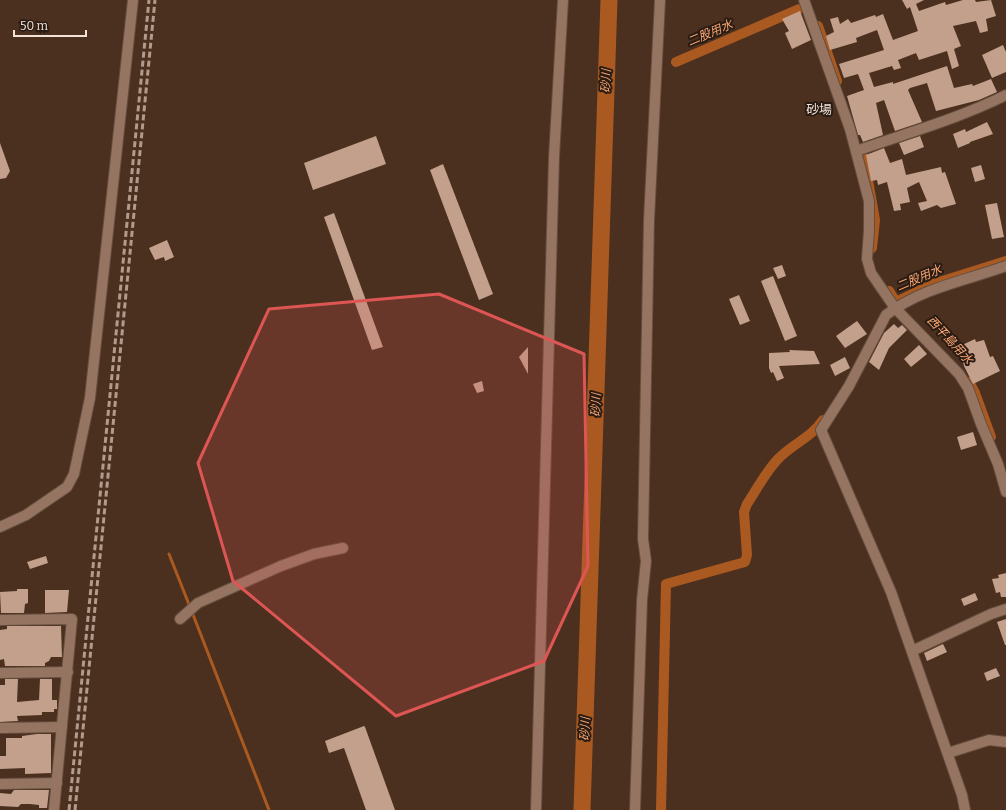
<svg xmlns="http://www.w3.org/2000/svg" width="1006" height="810" font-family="Bitter,'Noto Sans JP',serif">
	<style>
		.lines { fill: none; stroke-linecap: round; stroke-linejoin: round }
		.stream { stroke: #aa5a21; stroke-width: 3 }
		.canal { stroke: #aa5a21; stroke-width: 10 }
		.river { stroke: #aa5a21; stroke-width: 17 }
		.building { fill: #c2a08c }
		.minor-casing { stroke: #644d3d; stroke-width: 12 }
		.minor { stroke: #957562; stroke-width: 10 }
		.rail { stroke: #b19b8d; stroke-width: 3; stroke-dasharray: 6 3; stroke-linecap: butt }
		.marked { fill: #de5654; fill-opacity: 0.2; stroke: #de5654; stroke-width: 3; stroke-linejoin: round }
		.labels { text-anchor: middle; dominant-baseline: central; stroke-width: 4; stroke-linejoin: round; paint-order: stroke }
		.water-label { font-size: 12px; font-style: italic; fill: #fda671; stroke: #291c14 }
		.quarter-label { font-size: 13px; fill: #f4e2d7; stroke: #291c14 }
	</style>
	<rect width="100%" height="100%" fill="#4c301f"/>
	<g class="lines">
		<g class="stream">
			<polyline points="169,554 190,607"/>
			<polyline points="192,612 269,810"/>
		</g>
		<g class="canal">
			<polyline points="818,26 837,81"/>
			<polyline points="676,62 799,9"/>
			<polyline points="864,157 875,220 872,248"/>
			<polyline points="889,291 896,302 933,284 1006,261"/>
			<polyline points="969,382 975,393 991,437"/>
			<path d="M661,810L666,584L745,562L747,555L744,512L747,504C757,489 766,471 779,458C793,444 813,436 823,420"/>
		</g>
		<polyline class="river" points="582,810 609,0"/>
	</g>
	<g class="building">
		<polygon points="902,0 924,0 916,4 919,11 945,2 946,5 963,0 975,0 976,2 991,0 996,16 986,19 988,31 980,33 976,21 953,26 961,46 954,49 959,66 952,69 947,51 919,60 916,53 898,60 901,68 894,70 892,66 869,73 874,87 893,82 893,84 947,66 954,88 972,84 973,86 991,79 997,92 979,100 936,111 927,83 910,88 908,90 922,122 895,131 884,100 876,103 883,135 863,142 860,135 858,135 847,96 864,90 858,74 844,78 839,64 884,50 877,30 856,38 857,42 830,50 826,36 834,32 830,19 838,17 840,24 848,19 851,23 875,15 876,17 883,14 893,40 918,31 910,7 907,9"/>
		<polygon points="800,11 811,40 792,49 785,33 789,31 782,19"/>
		<polygon points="1003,45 1006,52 1006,72 992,78 982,55"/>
		<polygon points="987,122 993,134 970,142 970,143 958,148 953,134 965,129 966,132"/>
		<polygon points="376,136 386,164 313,190 304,163"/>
		<polygon points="920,136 924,147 904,155 899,143"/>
		<polygon points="0,143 10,171 6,178 0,179"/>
		<polygon points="884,148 890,163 902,159 906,175 941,167 942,173 945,172 956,204 941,208 937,205 921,211 918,203 927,201 919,182 907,188 910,202 900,204 901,210 894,211 887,182 878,185 877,180 871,181 866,155"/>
		<polygon points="443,164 493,294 479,300 430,170"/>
		<polygon points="981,165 985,179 975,182 971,168"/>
		<polygon points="997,203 1004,237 992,239 985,205"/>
		<polygon points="334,213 383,347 372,350 324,217"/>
		<polygon points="167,240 174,257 165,261 164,257 155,260 149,248"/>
		<polygon points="782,265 786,276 778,279 773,268"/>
		<polygon points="773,276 797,336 785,341 761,281"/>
		<polygon points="739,295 750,321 740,325 729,299"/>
		<polygon points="857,321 867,334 845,348 836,336"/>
		<polygon points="894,324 898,328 902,325 907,330 889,348 879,370 869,362 884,333"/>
		<polygon points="975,339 976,342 984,340 990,357 993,356 1000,371 973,384 964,366 963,362 966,361 960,346"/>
		<polygon points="919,345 927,354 911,367 904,359"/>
		<polygon points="528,347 528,374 519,357"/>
		<polygon points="789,350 814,351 820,364 779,366 784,378 777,381 773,372 771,373 769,368 769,353 790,352"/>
		<polygon points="845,357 850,368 835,376 830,365"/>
		<polygon points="482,381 484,391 477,393 473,384"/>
		<polygon points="973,432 977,445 961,450 957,437"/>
		<polygon points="46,556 48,563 30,569 27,562"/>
		<polygon points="1006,573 1006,597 1001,597 1000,592 996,593 992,579 999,578 998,575"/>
		<polygon points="17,589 28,589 28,603 25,604 24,613 1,613 0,592 17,591"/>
		<polygon points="45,590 69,590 67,612 45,613"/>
		<polygon points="975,593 978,600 964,606 961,599"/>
		<polygon points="1006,619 1006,645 1005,645 997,622"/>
		<polygon points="7,626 61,626 62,657 51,657 49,661 45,663 45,666 5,666 4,659 0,660 0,630 7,629"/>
		<polygon points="943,644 947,652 927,661 924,653"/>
		<polygon points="996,668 1000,676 987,681 984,673"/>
		<polygon points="5,679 18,679 17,702 39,700 40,679 52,679 52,700 57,700 57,709 54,709 54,712 42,712 42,715 17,716 18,721 0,722 0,685 5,685"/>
		<polygon points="364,726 365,727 395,810 366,810 344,748 329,753 325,741"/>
		<polygon points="37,734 51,734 51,773 25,774 25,768 0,769 0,756 6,756 6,738 22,738 22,736"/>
		<polygon points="14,790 49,790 47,808 39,808 39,805 30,804 21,804 18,807 0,806 0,793 11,794"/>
	</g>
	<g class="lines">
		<defs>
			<g id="minor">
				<polyline points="804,0 850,129 869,201 869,230 867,259 871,273 895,308 959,374 968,388 981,424 998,464 1006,492"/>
				<path d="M856,151C907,133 958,119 1006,95"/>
				<polyline points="0,527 26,515 67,487 74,474 90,398 133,0"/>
				<polyline points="180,619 198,603 281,566 314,554 343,548"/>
				<polyline points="0,620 72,619 54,810"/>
				<polyline points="912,651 991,614 1006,609"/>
				<polyline points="0,673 68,672"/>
				<polyline points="0,728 62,727"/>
				<polyline points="948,753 989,740 1006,742"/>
				<polyline points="0,784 57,783"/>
				<polyline points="536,810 554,157 563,0"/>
				<polyline points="635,810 642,600 646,561 643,539 649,220 660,0"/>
				<path d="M965,810L962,795L891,592L821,430L849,386L886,315C921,288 965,281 1006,266"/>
			</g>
		</defs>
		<use href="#minor" class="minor-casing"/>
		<use href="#minor" class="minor"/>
		<g class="rail">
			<polyline points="69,810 149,0"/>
			<polyline points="75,810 155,0"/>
		</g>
	</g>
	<path class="marked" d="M439,294L584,354L588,566L544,661L396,716L233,581L198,463L269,309Z"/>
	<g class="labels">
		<g class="water-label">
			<text transform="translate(710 33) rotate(-23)">二股用水</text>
			<text transform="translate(606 81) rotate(-88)">砂川</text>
			<text transform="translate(919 278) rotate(-23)">二股用水</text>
			<text transform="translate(950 340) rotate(47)">西平島用水</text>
			<text transform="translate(596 405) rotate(-88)">砂川</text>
			<text transform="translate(585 729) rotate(-88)">砂川</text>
		</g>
		<g class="quarter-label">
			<text x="819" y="109">砂場</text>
		</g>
	</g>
	<path d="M14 30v6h72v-6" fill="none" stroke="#f4e2d7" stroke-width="2"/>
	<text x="20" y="30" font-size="12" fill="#f4e2d7" stroke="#291c14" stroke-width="3" paint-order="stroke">50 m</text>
</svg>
